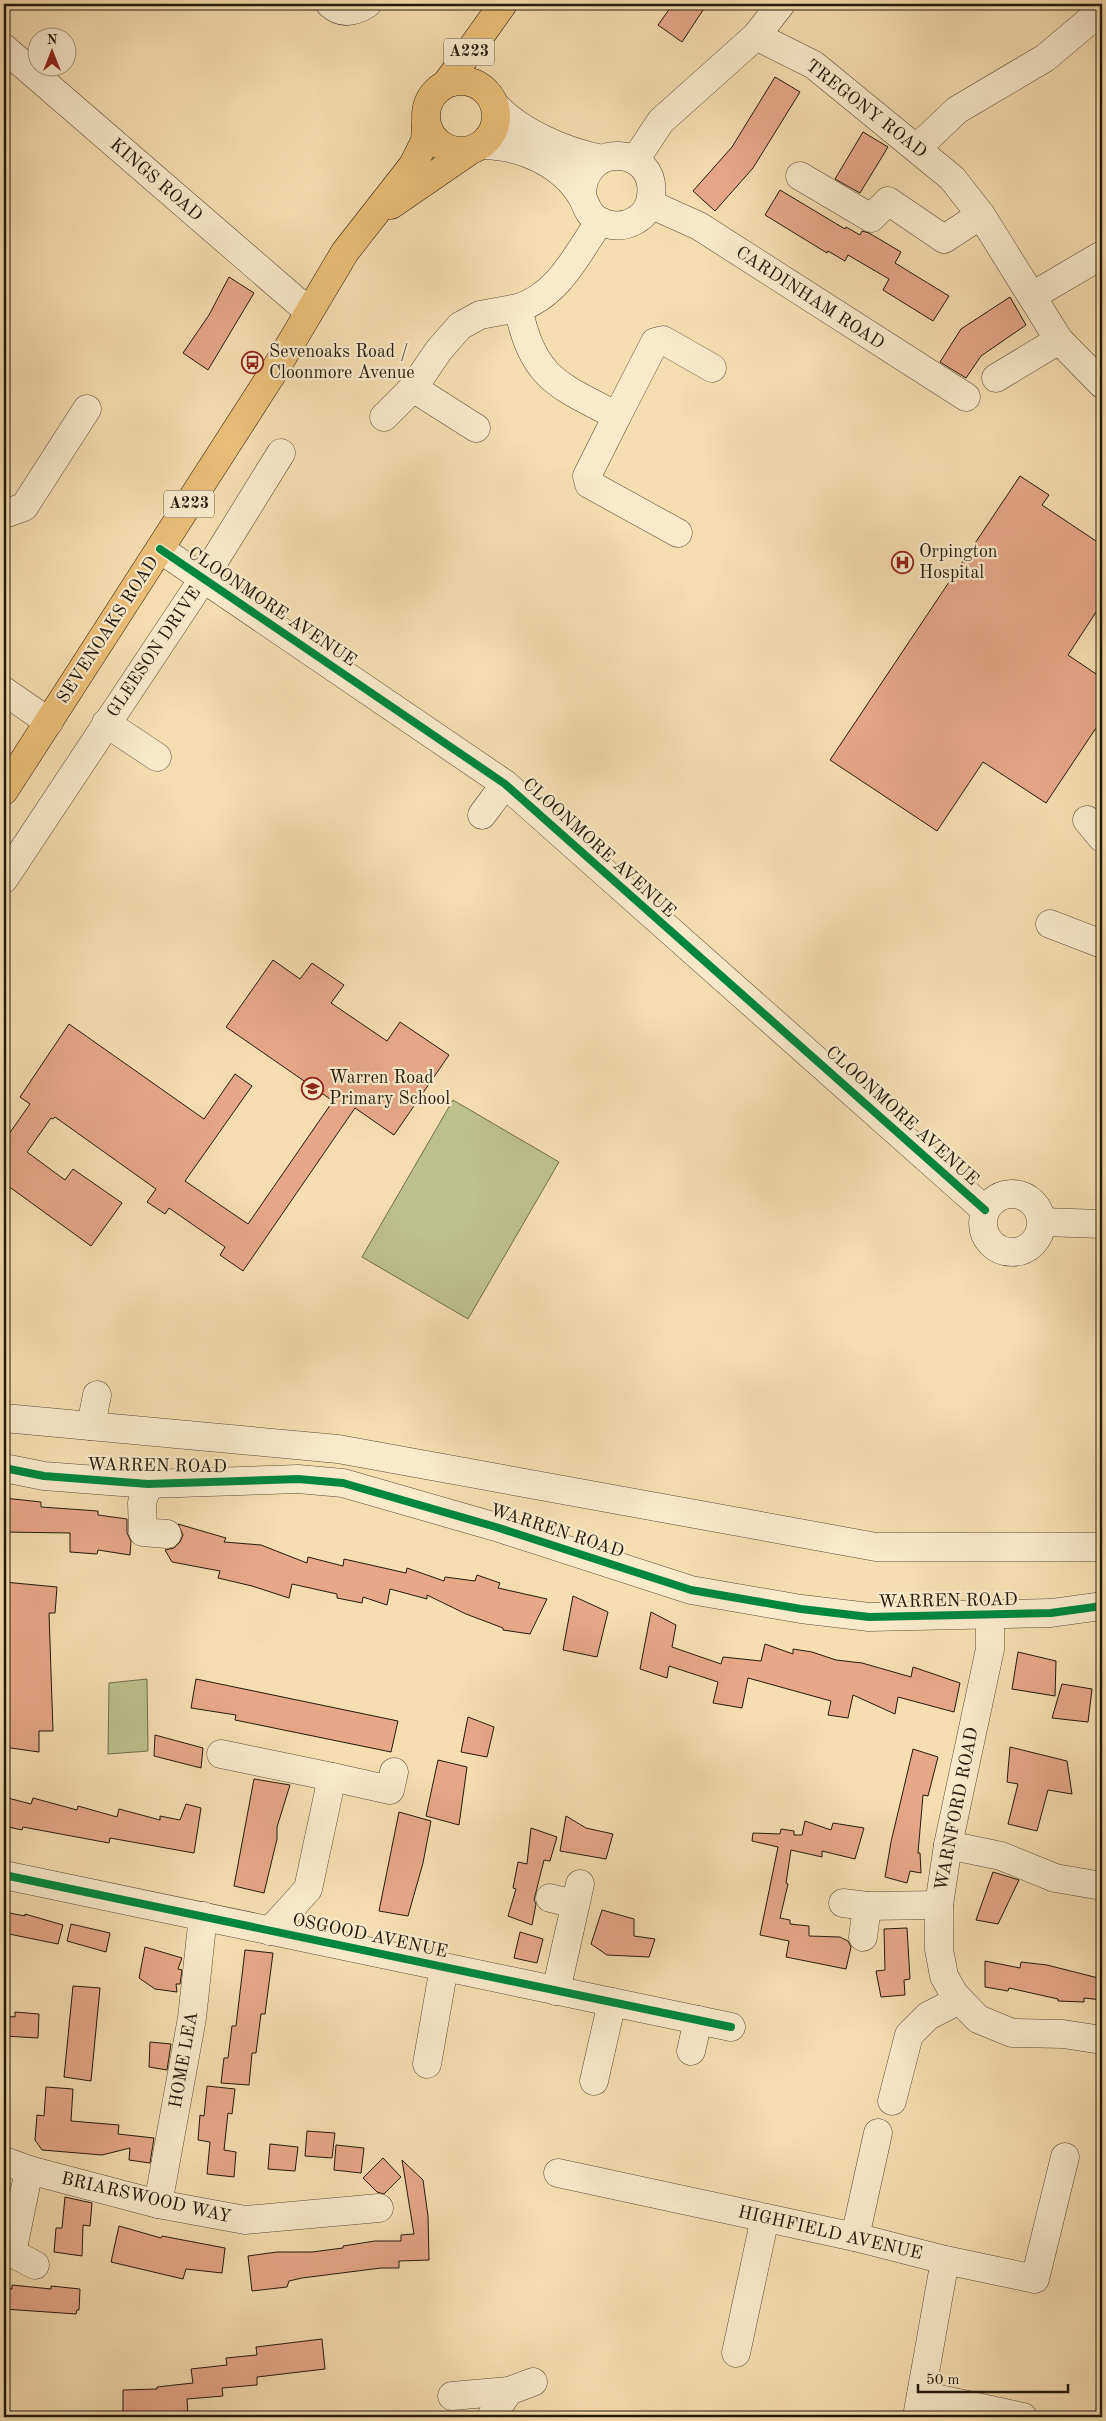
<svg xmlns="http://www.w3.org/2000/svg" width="1106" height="2421" font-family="'Old Standard TT',serif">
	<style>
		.green { fill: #bdc18b; stroke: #706d4c }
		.building { fill: #e7a888; stroke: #23190c }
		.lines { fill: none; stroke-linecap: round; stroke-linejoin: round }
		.minor-casing { stroke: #584a35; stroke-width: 29 }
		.major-casing { stroke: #23190c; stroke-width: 29 }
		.minor { stroke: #f9eacc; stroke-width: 28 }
		.major { stroke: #ebbf78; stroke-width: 28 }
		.cycleway-casing { stroke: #f9eacc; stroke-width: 11 }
		.cycleway { stroke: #00873e; stroke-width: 8 }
		.labels { text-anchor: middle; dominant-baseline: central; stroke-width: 4.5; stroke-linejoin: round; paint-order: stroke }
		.shield { fill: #f9eacc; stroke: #635846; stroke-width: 1 }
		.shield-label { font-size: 16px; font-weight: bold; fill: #23190c }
		.street-label { font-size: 18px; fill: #23190c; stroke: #f9eacc }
		.poi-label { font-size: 18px; fill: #23190c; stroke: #f9eacc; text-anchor: start }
	</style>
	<rect width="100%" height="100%" fill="#f6deb0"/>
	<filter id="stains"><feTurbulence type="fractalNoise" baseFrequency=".004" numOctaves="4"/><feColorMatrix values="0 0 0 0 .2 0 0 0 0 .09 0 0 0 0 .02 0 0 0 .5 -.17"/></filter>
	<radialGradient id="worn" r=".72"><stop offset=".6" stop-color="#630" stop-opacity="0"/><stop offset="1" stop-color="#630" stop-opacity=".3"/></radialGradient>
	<g class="green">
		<polygon points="453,1100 559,1162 468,1319 362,1257"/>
		<polygon points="147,1679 148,1751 108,1754 109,1683"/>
	</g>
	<g class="building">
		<polygon points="673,4 707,4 682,42 658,25"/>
		<polygon points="775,77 800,92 753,168 715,211 693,191 732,147"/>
		<polygon points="863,132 888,147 860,193 835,179"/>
		<polygon points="780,190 845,229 846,227 860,235 862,231 869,233 901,252 895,263 949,296 933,321 883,290 889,279 848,255 845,261 828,251 827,253 765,215"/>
		<polygon points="229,277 254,293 208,370 183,353 209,315"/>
		<polygon points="1010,297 1026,325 981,356 966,378 940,362 961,329"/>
		<polygon points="1020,476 1049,495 1042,505 1102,545 1102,603 1068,655 1102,678 1102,719 1046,803 983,762 937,831 830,760"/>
		<polygon points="273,960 300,979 312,963 344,985 331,1003 387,1041 400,1022 449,1055 394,1135 355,1108 243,1271 220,1255 225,1247 169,1208 165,1214 147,1202 156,1189 55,1117 53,1119 51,1118 27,1152 65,1180 73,1169 122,1203 91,1246 4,1183 4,1141 30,1104 20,1097 69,1024 204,1119 235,1074 252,1086 185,1181 248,1224 333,1101 226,1027"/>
		<polygon points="4,1498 41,1502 41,1507 98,1511 98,1515 127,1519 127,1533 131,1541 130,1555 98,1550 97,1554 70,1552 70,1533 4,1532"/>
		<polygon points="178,1524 226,1538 224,1542 261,1545 307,1563 308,1557 343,1566 344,1559 406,1573 407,1568 444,1581 445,1577 475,1581 477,1575 500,1583 498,1588 547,1599 530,1634 503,1630 503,1628 466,1614 427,1595 427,1599 390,1589 387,1605 363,1597 362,1603 337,1598 337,1594 292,1584 289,1598 252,1586 218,1578 220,1571 172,1562 165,1550 174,1548 180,1542 183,1535"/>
		<polygon points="4,1582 57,1587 55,1613 49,1613 53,1731 39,1731 39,1752 4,1747"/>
		<polygon points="573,1596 608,1612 597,1657 563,1650"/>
		<polygon points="651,1612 676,1625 672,1647 721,1664 723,1657 761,1661 765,1644 793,1654 793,1649 812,1652 836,1660 862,1663 911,1677 913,1667 960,1683 954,1712 898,1697 895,1714 853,1695 848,1718 828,1715 831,1701 748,1678 742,1708 713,1703 718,1682 669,1666 667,1678 640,1669"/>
		<polygon points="1018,1652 1056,1661 1055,1696 1012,1689"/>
		<polygon points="196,1679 398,1721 391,1752 235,1720 236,1715 191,1708"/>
		<polygon points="1062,1684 1092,1689 1088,1722 1052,1718"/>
		<polygon points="468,1717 494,1727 487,1757 461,1752"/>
		<polygon points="155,1735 203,1748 201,1768 154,1756"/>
		<polygon points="1010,1747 1067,1761 1072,1794 1048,1790 1037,1831 1008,1824 1018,1784 1007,1782"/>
		<polygon points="913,1749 938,1757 928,1796 923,1795 918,1853 920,1853 921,1873 910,1871 907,1883 885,1877 891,1842"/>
		<polygon points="438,1760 467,1767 459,1825 426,1816"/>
		<polygon points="254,1779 290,1785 277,1827 277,1839 264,1893 234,1886"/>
		<polygon points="4,1797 31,1804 33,1798 77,1810 78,1806 117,1817 119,1809 160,1820 160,1816 180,1820 186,1804 201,1808 194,1853 110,1838 109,1843 23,1827 22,1830 4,1826"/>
		<polygon points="399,1812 431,1821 423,1863 408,1916 379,1911"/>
		<polygon points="566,1816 586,1828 613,1834 606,1859 560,1851"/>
		<polygon points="805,1821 831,1830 833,1823 864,1828 855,1859 822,1851 822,1857 791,1850 786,1883 788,1884 780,1918 790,1920 790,1924 809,1926 809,1936 840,1937 848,1941 851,1947 846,1969 786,1957 789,1941 760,1935 778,1847 752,1841 753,1833 780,1834 781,1829 794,1831 794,1835 802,1835"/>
		<polygon points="531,1828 557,1837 550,1861 544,1860 534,1900 536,1904 532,1925 508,1916 516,1889 513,1888 518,1862 527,1864"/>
		<polygon points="993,1872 1019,1880 998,1924 976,1920"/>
		<polygon points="602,1910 634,1919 634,1936 655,1939 649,1957 607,1955 591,1944"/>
		<polygon points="4,1912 25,1916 25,1914 63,1925 58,1944 4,1933"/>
		<polygon points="71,1924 110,1933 106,1952 67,1941"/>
		<polygon points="907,1928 910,1979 904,1980 905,1995 881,1997 876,1971 885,1970 884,1929"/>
		<polygon points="520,1932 543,1939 537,1963 514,1958"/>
		<polygon points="145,1947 182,1958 178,1969 182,1970 180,1984 176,1984 177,1992 155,1989 139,1978"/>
		<polygon points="245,1950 273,1953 265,2014 261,2014 256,2053 252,2053 249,2085 221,2083 224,2058 228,2058 232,2026 236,2026"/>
		<polygon points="985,1961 1020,1968 1021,1962 1047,1965 1102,1979 1102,2000 1084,1998 1084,2002 1058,2001 1058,1999 1009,1988 1008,1991 985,1987"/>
		<polygon points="73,1986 100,1988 91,2081 64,2077"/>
		<polygon points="15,2012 39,2014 38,2038 4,2036 4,2016 15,2017"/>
		<polygon points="150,2042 171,2044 167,2070 149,2067"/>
		<polygon points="207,2086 235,2089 232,2114 228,2113 224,2150 236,2152 234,2177 207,2174 210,2142 198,2140 200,2115 204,2116"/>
		<polygon points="46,2087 73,2089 71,2121 119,2125 118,2134 154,2138 150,2163 129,2160 130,2148 102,2155 42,2150 35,2140 37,2115 44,2116"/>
		<polygon points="307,2131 335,2133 332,2158 305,2156"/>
		<polygon points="270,2144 298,2147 295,2171 268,2169"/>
		<polygon points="336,2145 364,2148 361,2173 334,2170"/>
		<polygon points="383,2158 401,2177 384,2194 377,2192 363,2178"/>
		<polygon points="402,2160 423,2180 428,2216 429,2260 399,2261 399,2268 381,2268 302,2278 289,2281 287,2287 252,2291 248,2256 277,2252 312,2252 343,2248 343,2246 375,2241 401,2241 401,2235 414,2234"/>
		<polygon points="65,2197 92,2203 90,2226 83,2225 82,2256 54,2252 56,2228 62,2228"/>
		<polygon points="119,2226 161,2238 162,2236 225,2248 222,2273 186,2269 183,2279 111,2262"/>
		<polygon points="12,2285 51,2289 51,2286 80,2289 79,2310 77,2310 76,2314 4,2309 4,2288 12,2289"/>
		<polygon points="322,2339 325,2369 257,2377 257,2385 222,2388 223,2396 187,2399 188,2414 123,2417 123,2390 157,2389 157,2387 193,2383 191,2369 227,2365 226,2358 257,2355 256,2347"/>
	</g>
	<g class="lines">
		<defs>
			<g id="minor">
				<path d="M330,4C342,15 354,12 367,4"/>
				<polyline points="756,36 781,4"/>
				<polyline points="4,48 300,304 310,310"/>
				<path d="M494,104C518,132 566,152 602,159"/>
				<path d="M481,145C520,145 562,163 582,197C587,206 588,214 596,219C609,227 623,228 636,220C645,215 650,206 651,196C658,146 581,139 582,197"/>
				<polyline points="917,148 957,110 1045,58 1102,10"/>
				<polyline points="635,160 661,121 756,36 814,65 952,178 981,215 1059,340 1102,384"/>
				<polyline points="800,176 871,218 888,201 944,239 981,215"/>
				<polyline points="650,204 699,226 966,397"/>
				<path d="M600,221C577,254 559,295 518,308C534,379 556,384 617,416L587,476L589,484L678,533"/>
				<polyline points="1032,296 1102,255"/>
				<polyline points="996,378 1059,340"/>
				<polyline points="413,388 476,428"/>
				<polyline points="617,416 655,342 663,340 712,368"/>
				<polyline points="384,417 413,388 439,350 460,326 480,315 518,308"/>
				<polyline points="4,514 24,507 87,409"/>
				<polyline points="160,549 505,784 985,1210"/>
				<polyline points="4,691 49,722"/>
				<polyline points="106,723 157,757"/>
				<polyline points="482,815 505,784"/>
				<polyline points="1087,820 1102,838"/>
				<polyline points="4,879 203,579 281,453"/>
				<polyline points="1050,924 1102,944"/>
				<circle cx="1012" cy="1223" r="29"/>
				<polyline points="1042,1222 1102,1224"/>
				<polyline points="4,1418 338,1449 876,1547 1102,1547"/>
				<polyline points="91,1426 97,1395"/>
				<polyline points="4,1468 44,1476 148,1484 298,1479 343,1483 496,1527 691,1590 801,1609 869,1617 1051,1613 1102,1606"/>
				<polyline points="148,1484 142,1503 143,1532 167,1534"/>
				<polyline points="990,1615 990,1649 948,1845 939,1905 939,1949 944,1976 954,1994 978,2019 1012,2033 1063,2034 1102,2040"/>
				<polyline points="221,1754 332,1777 308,1889 270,1931"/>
				<polyline points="332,1777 390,1790 394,1772"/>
				<polyline points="948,1845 1001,1856 1055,1878 1102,1886"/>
				<polyline points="4,1875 731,2027"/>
				<polyline points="550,1898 575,1904"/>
				<polyline points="843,1903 867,1906 939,1905"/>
				<polyline points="863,1937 867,1906"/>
				<polyline points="556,1991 580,1884"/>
				<polyline points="691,2051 698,2020"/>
				<polyline points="427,2064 444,1967"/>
				<polyline points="594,2081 612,2002"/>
				<polyline points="892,2101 909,2035 928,2016 959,2000"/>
				<polyline points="4,2161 29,2170 158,2204 245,2220 379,2208"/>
				<polyline points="558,2173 855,2237 945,2260 917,2417"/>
				<polyline points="158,2204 192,2018 203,1916"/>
				<polyline points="855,2237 878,2133"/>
				<polyline points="12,2253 35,2265"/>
				<polyline points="4,2256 12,2253 29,2170"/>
				<polyline points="945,2260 1035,2279 1065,2157"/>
				<polyline points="736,2353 765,2218"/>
				<polyline points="921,2395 1023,2417"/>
				<polyline points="452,2396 509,2391 533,2382"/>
				<polyline points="491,2417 509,2391"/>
			</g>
			<g id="major">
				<circle cx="461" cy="116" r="35"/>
				<polyline points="446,84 503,4"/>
				<polyline points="391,205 471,150"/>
				<polyline points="4,791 276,368 345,252 413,165 425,141 426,123"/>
			</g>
		</defs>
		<use href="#minor" class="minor-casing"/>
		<use href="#major" class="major-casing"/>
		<use href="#minor" class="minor"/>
		<use href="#major" class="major"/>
		<defs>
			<g id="cycleway">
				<polyline points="160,549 505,784 985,1210"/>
				<polyline points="4,1468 44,1476 148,1484 298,1479 343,1483 496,1527 691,1590 801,1609 869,1617 1051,1613 1102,1606"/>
				<polyline points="4,1875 731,2027"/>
			</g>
		</defs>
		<use href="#cycleway" class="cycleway-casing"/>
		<use href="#cycleway" class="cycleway"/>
	</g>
	<defs>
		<symbol id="bus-ring" viewBox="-11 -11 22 22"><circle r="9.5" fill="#f9eacc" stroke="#8f2418" stroke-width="1.5"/><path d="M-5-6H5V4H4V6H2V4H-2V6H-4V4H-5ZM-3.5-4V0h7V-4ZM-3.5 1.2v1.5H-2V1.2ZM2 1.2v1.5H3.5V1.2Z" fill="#8f2418"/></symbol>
		<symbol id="hospital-ring" viewBox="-11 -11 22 22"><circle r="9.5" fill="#f9eacc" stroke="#8f2418" stroke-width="1.5"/><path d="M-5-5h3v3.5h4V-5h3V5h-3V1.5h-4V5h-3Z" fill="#8f2418"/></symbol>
		<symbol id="school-ring" viewBox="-11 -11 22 22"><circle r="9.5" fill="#f9eacc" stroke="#8f2418" stroke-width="1.5"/><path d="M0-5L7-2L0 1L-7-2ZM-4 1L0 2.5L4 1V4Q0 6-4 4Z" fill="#8f2418"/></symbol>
	</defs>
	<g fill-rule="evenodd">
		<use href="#bus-ring" x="240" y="350" width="25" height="25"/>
		<use href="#hospital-ring" x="890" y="550" width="25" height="25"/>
		<use href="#school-ring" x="300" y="1076" width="25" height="25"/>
	</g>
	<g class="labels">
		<g class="shield">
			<rect x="444" y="38.5" width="50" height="27" rx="4"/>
			<rect x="164" y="490.5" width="50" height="27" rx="4"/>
		</g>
		<g class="shield-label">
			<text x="469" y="52">A223</text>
			<text x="189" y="504">A223</text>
		</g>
		<g class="street-label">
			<text transform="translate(866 109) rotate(38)">TREGONY ROAD</text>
			<text transform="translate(156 180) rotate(41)">KINGS ROAD</text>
			<text transform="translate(810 298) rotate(33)">CARDINHAM ROAD</text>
			<text transform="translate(272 607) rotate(34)">CLOONMORE AVENUE</text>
			<text transform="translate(108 630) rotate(-57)">SEVENOAKS ROAD</text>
			<text transform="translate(154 652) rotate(-56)">GLEESON DRIVE</text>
			<text transform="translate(599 848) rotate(42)">CLOONMORE AVENUE</text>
			<text transform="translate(902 1116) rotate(42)">CLOONMORE AVENUE</text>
			<text transform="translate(157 1466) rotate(1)">WARREN ROAD</text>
			<text transform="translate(557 1531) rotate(18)">WARREN ROAD</text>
			<text transform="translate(948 1601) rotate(-1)">WARREN ROAD</text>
			<text transform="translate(957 1809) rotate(-79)">WARNFORD ROAD</text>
			<text transform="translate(370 1936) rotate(12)">OSGOOD AVENUE</text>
			<text transform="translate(184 2060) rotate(-80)">HOME LEA</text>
			<text transform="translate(146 2198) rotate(13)">BRIARSWOOD WAY</text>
			<text transform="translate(830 2233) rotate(13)">HIGHFIELD AVENUE</text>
		</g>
		<g class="poi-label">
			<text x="269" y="352">Sevenoaks Road /<tspan x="269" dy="21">Cloonmore Avenue</tspan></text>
			<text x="919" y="552">Orpington<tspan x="919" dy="21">Hospital</tspan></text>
			<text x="329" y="1078">Warren Road<tspan x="329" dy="21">Primary School</tspan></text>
		</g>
	</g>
	<rect width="1106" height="2421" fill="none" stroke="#f6deb0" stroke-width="20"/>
	<rect x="5" y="5" width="1096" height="2411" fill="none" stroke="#23190c" stroke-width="2.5"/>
	<rect x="10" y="10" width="1086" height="2401" fill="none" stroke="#23190c"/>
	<g transform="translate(52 52)"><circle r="24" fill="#f9eacc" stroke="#a3967f"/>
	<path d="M0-4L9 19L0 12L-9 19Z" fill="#8f2418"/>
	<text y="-8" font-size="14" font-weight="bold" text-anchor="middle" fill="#23190c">N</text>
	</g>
	<path d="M918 2384v8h150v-8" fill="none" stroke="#23190c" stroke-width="2.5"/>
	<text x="926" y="2384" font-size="15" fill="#23190c" stroke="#f9eacc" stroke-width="4" paint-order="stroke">50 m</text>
	<rect width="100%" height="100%" filter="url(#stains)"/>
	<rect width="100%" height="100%" fill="url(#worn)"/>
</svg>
